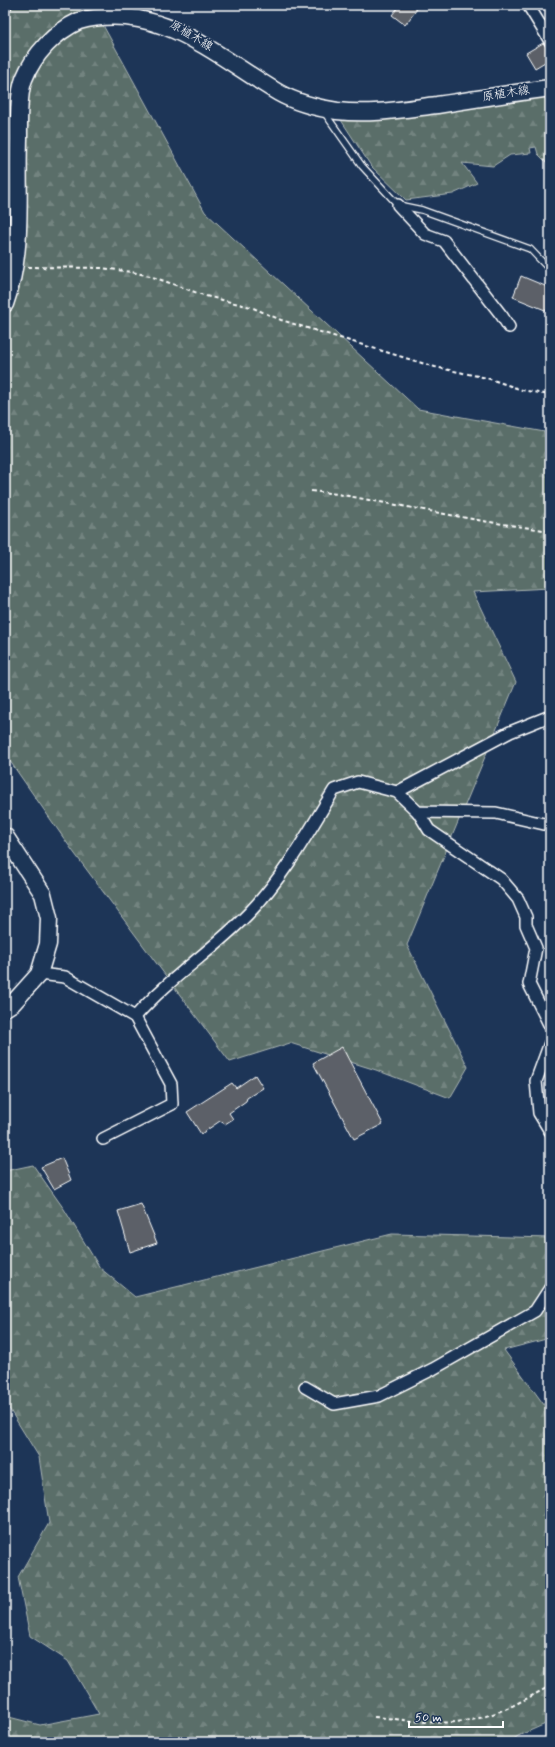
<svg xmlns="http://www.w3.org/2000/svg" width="555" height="1747" font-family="Mynerve,'Klee One',sans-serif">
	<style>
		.forest { fill: url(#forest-firs); stroke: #acb6b4 }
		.building { fill: #5b6167; stroke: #fff }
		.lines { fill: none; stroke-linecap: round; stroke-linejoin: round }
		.lane-casing { stroke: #fff; stroke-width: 8 }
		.street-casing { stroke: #fff; stroke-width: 14 }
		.secondary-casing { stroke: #fff; stroke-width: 19 }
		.path { stroke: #fff; stroke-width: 2; stroke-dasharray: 4 3; stroke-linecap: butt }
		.lane { stroke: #1d3557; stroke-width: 5.5 }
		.street { stroke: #1d3557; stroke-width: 11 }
		.secondary { stroke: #1d3557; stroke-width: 16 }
		.labels { text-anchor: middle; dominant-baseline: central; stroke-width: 3.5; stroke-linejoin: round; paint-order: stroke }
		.street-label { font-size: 12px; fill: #fff; stroke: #1d3557 }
	</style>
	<defs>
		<pattern id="forest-firs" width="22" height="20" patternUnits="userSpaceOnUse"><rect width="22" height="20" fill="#5a6e69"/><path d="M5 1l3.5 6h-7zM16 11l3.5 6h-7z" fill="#738480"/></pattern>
	</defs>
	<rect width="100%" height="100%" fill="#1d3557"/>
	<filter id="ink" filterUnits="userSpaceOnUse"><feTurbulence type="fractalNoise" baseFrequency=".025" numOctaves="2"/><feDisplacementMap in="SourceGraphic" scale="8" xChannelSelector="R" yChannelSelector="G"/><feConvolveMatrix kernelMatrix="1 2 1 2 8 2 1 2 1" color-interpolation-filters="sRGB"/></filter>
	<g filter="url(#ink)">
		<g class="forest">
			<polygon points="5,5 92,5 205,212 418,409 550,433 550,588 473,592 516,682 407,945 468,1067 450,1098 376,1070 290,1043 230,1062 72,850 5,754"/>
			<polygon points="550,90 550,166 538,154 536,147 530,148 531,153 510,155 493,166 462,163 477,183 453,194 406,200 371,166 341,120"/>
			<polygon points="33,1165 64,1209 100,1268 135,1297 392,1234 550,1238 550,1338 504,1350 550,1413 550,1722 518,1736 510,1742 5,1742 5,1716 40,1725 99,1714 68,1661 30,1636 18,1577 49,1523 39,1457 5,1402 9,1386 5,1375 5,1171"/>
		</g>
		<g class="building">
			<polygon points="400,5 420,5 405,25 392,15"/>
			<polygon points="543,43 550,51 550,59 535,68 526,53"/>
			<polygon points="521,276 550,288 550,312 513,297"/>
			<polygon points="342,1047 383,1124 354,1139 313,1063"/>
			<polygon points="255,1075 263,1088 247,1098 246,1101 229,1113 233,1119 225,1124 220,1121 201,1134 187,1112 232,1083 236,1088"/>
			<polygon points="62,1158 71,1180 54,1189 41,1167"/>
			<polygon points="141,1204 157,1243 130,1252 118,1211"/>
		</g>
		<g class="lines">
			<defs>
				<polyline id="lane" points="324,112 362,166 398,205 422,210 530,249 550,270"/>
				<g id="street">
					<polyline points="528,5 550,41"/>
					<polyline points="5,6 6,5"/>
					<polyline points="398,205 425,234 444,241 502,316 509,327"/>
					<polyline points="397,792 510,732 550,716"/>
					<polyline points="418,812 429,830 501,879 518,899 526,917 526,925 536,948 529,984 550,1026"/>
					<polyline points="39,974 65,977 135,1017 171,1084 172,1104 103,1139"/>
					<path d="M135,1017C169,978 212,951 248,914C283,878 308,833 334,790L358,782L397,792L418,812L496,813L544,824"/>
					<polyline points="550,1043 536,1081 539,1113 550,1131"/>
					<polyline points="305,1387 334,1404 379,1396 433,1369 535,1311 550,1288"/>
				</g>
				<g id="secondary">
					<path d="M5,304C24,251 17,194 19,139C19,123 18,94 24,79C34,54 55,32 79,21C158,0 216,56 279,93C295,102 318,108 337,111C371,115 404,109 437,105C475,99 513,93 550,88"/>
					<polyline points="5,836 43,894 49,918 48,944 39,974 13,1003 5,1008"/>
				</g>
			</defs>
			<use href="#lane" class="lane-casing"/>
			<use href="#street" class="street-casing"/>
			<use href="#secondary" class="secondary-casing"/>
			<g class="path">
				<polyline points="28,267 102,268 132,272 150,276 206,296 251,307 281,320 435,367 487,378 522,390 550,395"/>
				<polyline points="311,491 337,494 483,521 550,531"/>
				<path d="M374,1717C391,1718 408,1721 426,1722C478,1726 506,1710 550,1686"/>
			</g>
			<use href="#lane" class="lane"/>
			<use href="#street" class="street"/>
			<use href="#secondary" class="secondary"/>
		</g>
	</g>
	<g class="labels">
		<g class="street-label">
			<text transform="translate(191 36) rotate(31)">原植木線</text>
			<text transform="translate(506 94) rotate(-9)">原植木線</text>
		</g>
	</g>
	<rect width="555" height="1747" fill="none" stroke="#1d3557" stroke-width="20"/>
	<rect x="10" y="10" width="535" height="1727" fill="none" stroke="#fff" stroke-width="1.5" filter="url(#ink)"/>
	<path d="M409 1721v6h94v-6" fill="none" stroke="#ffffff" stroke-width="2"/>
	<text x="415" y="1721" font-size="12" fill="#ffffff" stroke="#1d3557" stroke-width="3" paint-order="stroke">50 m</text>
</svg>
